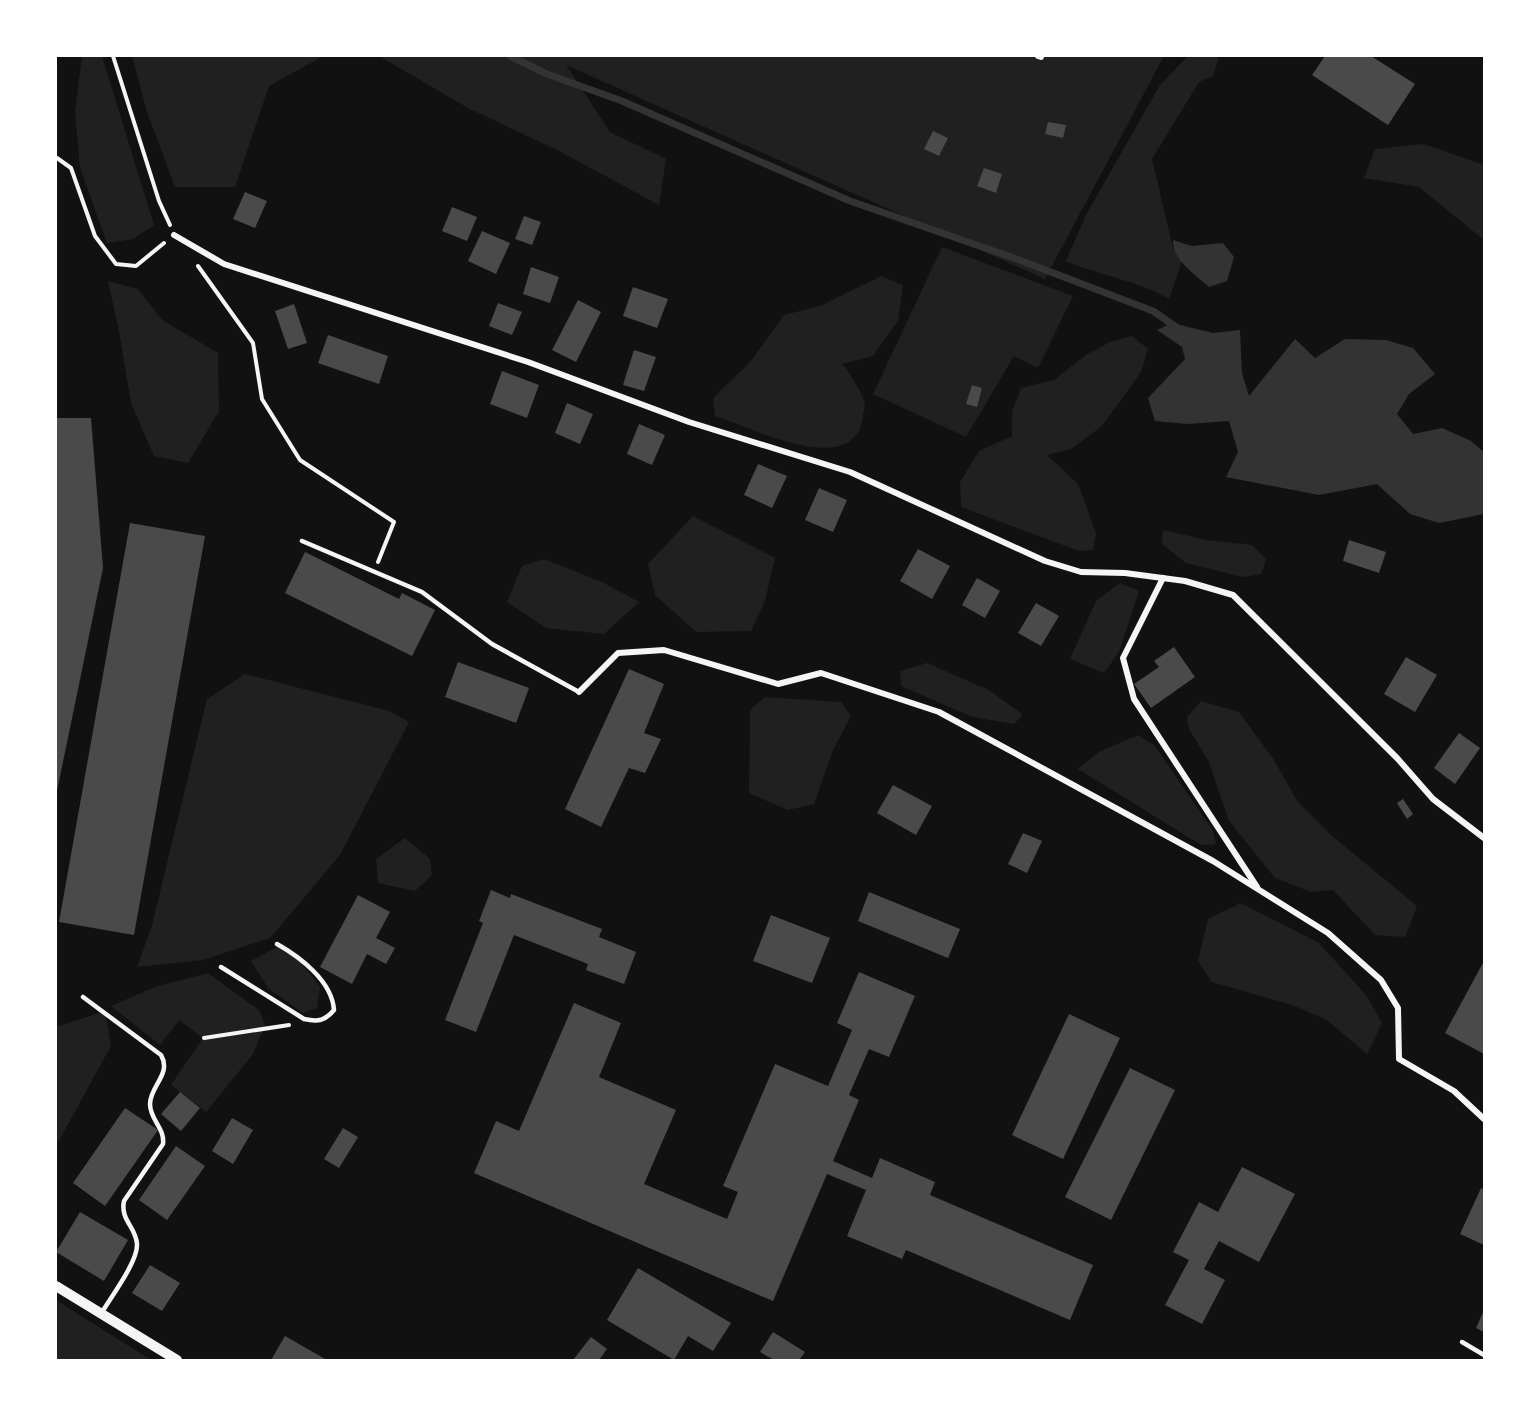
<svg xmlns="http://www.w3.org/2000/svg" width="1540" height="1416" font-family="Arial,sans-serif">
	<style>
		.green { fill: #202020 }
		.water { fill: #333 }
		.lines { fill: none; stroke-linecap: round; stroke-linejoin: round }
		.stream { stroke: #333; stroke-width: 7 }
		.building { fill: #4a4a4a }
		.path { stroke: #f5f5f5; stroke-width: 4 }
		.service { stroke: #f5f5f5; stroke-width: 4.5 }
		.minor { stroke: #f5f5f5; stroke-width: 6 }
		.tertiary { stroke: #f5f5f5; stroke-width: 10 }
	</style>
	<rect width="100%" height="100%" fill="#111"/>
	<g class="green">
		<polygon points="82,56 102,56 154,225 133,239 107,243 80,168 75,112"/>
		<polygon points="132,56 323,56 269,86 235,187 175,187 147,112"/>
		<polygon points="379,56 1164,56 1045,279 566,65 610,132 666,159 659,205 561,152 468,108"/>
		<path d="M1188,56H1219L1213,76L1199,82L1152,159L1173,248L1182,261L1169,299C1136,280 1101,276 1066,261L1086,215L1160,85Z"/>
		<polygon points="1424,144 1484,165 1484,240 1419,187 1364,178 1375,149"/>
		<polygon points="942,247 1073,296 1038,368 1014,356 966,437 873,394"/>
		<path d="M881,276L903,285L898,321L873,356L842,364C848,369 864,396 865,404C865,407 863,413 863,417C854,481 750,427 715,416L713,398L750,362L784,315L820,306Z"/>
		<polygon points="108,281 138,289 162,320 218,353 219,411 188,463 154,456 131,403 119,331"/>
		<polygon points="1132,336 1148,349 1141,372 1102,426 1071,449 1047,455 1078,484 1096,533 1093,550 1079,551 961,507 960,482 979,451 1012,436 1012,411 1021,388 1054,380 1086,355 1110,342"/>
		<polygon points="693,516 775,558 765,601 751,631 696,632 655,595 648,564"/>
		<polygon points="1163,530 1207,540 1252,545 1266,559 1261,574 1243,577 1186,563 1162,544"/>
		<polygon points="544,559 602,582 639,602 604,634 546,628 507,602 522,566"/>
		<polygon points="1120,583 1139,591 1119,652 1104,673 1070,659 1096,601"/>
		<polygon points="927,663 989,690 1023,715 1014,724 972,717 901,686 900,671"/>
		<polygon points="245,674 389,711 409,722 340,855 270,938 203,960 137,967 152,925 207,699"/>
		<polygon points="765,697 841,702 851,716 833,750 814,804 788,810 749,793 750,710"/>
		<polygon points="1201,701 1239,712 1274,760 1298,802 1331,835 1417,906 1405,937 1375,935 1333,890 1311,892 1275,878 1229,821 1209,762 1189,729 1187,717"/>
		<polygon points="1138,735 1155,746 1213,831 1216,844 1201,845 1078,769 1099,752"/>
		<polygon points="405,838 430,859 432,875 415,891 378,883 376,859"/>
		<polygon points="1241,903 1319,943 1367,996 1382,1023 1367,1054 1327,1020 1295,1006 1212,982 1198,961 1208,919"/>
		<polygon points="277,947 300,961 320,987 317,1008 303,1013 268,988 251,961"/>
		<polygon points="208,973 259,1010 265,1025 253,1054 206,1112 171,1085 203,1038 179,1020 160,1045 111,1006 155,987"/>
		<polygon points="105,1011 111,1046 56,1146 56,1027"/>
		<polygon points="56,1300 151,1360 56,1360"/>
	</g>
	<g class="water">
		<path d="M1173,240L1192,246L1223,243L1234,257L1227,281L1209,287C1196,275 1172,260 1173,240Z"/>
		<polygon points="1172,323 1213,333 1240,330 1242,373 1249,396 1295,339 1315,358 1345,339 1386,340 1413,348 1435,374 1409,394 1397,414 1413,434 1442,428 1471,441 1484,452 1484,514 1439,523 1410,514 1377,484 1319,495 1226,477 1238,452 1229,421 1187,424 1155,421 1148,398 1185,359 1182,347 1157,330"/>
	</g>
	<g class="lines">
		<polyline class="stream" points="510,56 547,74 622,101 850,201 1014,258 1153,311 1179,329"/>
	</g>
	<g class="building">
		<polygon points="1325,56 1371,56 1415,84 1388,125 1312,75"/>
		<polygon points="1048,122 1066,125 1063,138 1045,134"/>
		<polygon points="933,131 948,138 939,156 924,149"/>
		<polygon points="984,168 1002,174 996,193 977,186"/>
		<polygon points="245,192 267,201 255,228 233,219"/>
		<polygon points="452,207 477,217 467,241 442,231"/>
		<polygon points="524,216 541,222 532,245 515,239"/>
		<polygon points="482,231 510,243 496,274 468,261"/>
		<polygon points="531,267 559,277 550,303 523,294"/>
		<polygon points="633,287 668,299 657,328 623,316"/>
		<polygon points="578,300 601,312 576,362 552,350"/>
		<polygon points="498,303 522,312 512,335 489,326"/>
		<polygon points="294,304 307,343 288,349 275,311"/>
		<polygon points="328,335 388,356 379,384 318,363"/>
		<polygon points="634,350 656,357 644,391 623,385"/>
		<polygon points="502,371 539,385 527,418 490,404"/>
		<polygon points="972,385 982,388 977,407 966,404"/>
		<polygon points="567,403 593,414 580,444 555,433"/>
		<polygon points="56,418 91,418 103,568 57,791"/>
		<polygon points="639,424 665,435 652,465 627,454"/>
		<polygon points="758,464 787,476 772,508 744,495"/>
		<polygon points="819,488 847,500 833,532 805,520"/>
		<polygon points="130,523 205,536 134,935 59,922"/>
		<polygon points="1349,540 1386,552 1379,573 1343,561"/>
		<polygon points="918,549 950,566 932,599 900,581"/>
		<polygon points="305,552 399,599 402,593 435,610 412,656 285,593"/>
		<polygon points="977,578 1000,591 985,618 962,605"/>
		<polygon points="1036,603 1059,616 1041,646 1018,633"/>
		<polygon points="1174,647 1195,677 1151,708 1134,684 1159,667 1154,661"/>
		<polygon points="1406,657 1437,675 1415,712 1384,694"/>
		<polygon points="458,662 529,688 516,723 445,697"/>
		<polygon points="629,669 664,684 644,733 661,739 645,773 629,768 601,827 565,809"/>
		<polygon points="1459,733 1480,748 1455,784 1434,768"/>
		<polygon points="893,785 932,806 916,835 877,813"/>
		<polygon points="1403,799 1413,814 1407,819 1397,803"/>
		<polygon points="1023,833 1042,841 1027,873 1008,864"/>
		<polygon points="491,890 510,898 511,894 602,929 599,937 636,952 624,984 586,970 588,964 514,935 476,1032 445,1020 483,923 479,921"/>
		<polygon points="869,892 960,929 948,958 858,921"/>
		<polygon points="358,895 390,912 376,938 395,948 386,964 367,954 352,984 320,967"/>
		<polygon points="771,915 830,938 812,983 753,961"/>
		<polygon points="1484,961 1484,1054 1445,1033"/>
		<polygon points="859,972 915,996 889,1057 869,1049 849,1095 859,1100 833,1161 872,1178 880,1158 935,1182 930,1195 1093,1265 1070,1320 906,1250 902,1259 847,1236 866,1190 827,1174 773,1301 474,1173 496,1121 519,1131 574,1003 621,1023 599,1077 676,1110 644,1184 727,1219 738,1192 723,1186 775,1064 828,1086 852,1030 837,1023"/>
		<polygon points="1069,1014 1120,1038 1063,1159 1012,1135"/>
		<polygon points="1130,1068 1175,1090 1111,1220 1065,1197"/>
		<polygon points="180,1092 200,1108 181,1131 161,1114"/>
		<polygon points="125,1108 158,1130 105,1206 73,1183"/>
		<polygon points="232,1118 253,1130 233,1164 212,1151"/>
		<polygon points="343,1128 358,1137 339,1168 324,1159"/>
		<polygon points="176,1146 205,1166 167,1220 139,1200"/>
		<polygon points="1242,1167 1295,1194 1259,1262 1219,1241 1204,1269 1225,1280 1202,1324 1165,1305 1189,1260 1173,1252 1199,1202 1218,1212"/>
		<polygon points="1481,1188 1484,1189 1484,1245 1460,1234"/>
		<polygon points="80,1212 128,1240 104,1281 56,1252"/>
		<polygon points="150,1265 180,1283 162,1311 132,1293"/>
		<polygon points="638,1268 731,1323 713,1351 688,1336 674,1360 607,1320"/>
		<polygon points="1484,1310 1484,1332 1476,1328"/>
		<polygon points="773,1332 805,1352 799,1360 774,1360 760,1352"/>
		<polygon points="285,1336 327,1360 271,1360"/>
		<polygon points="591,1337 607,1349 599,1360 573,1360"/>
	</g>
	<g class="lines">
		<g class="path">
			<polyline points="113,56 159,201 170,225"/>
			<polyline points="57,158 71,168 95,236 116,264 136,266 164,243"/>
			<polyline points="198,266 253,343 262,399 300,460 394,522 378,562"/>
			<polyline points="204,1038 289,1025"/>
		</g>
		<g class="service">
			<polyline points="302,541 422,592 492,644 579,692"/>
			<path d="M221,967L304,1019C318,1022 325,1021 334,1010C332,981 300,957 277,944"/>
			<path d="M83,997L161,1055C172,1074 150,1086 150,1104C150,1120 165,1128 163,1144L124,1201C120,1220 136,1227 137,1244C138,1262 110,1298 101,1314"/>
			<polyline points="1462,1342 1484,1355"/>
		</g>
		<g class="minor">
			<polyline points="1038,56 1041,57"/>
			<polyline points="174,235 224,264 528,362 689,422 850,472 1045,561 1081,572 1125,573 1185,581 1233,595 1397,758 1433,799 1484,838"/>
			<polyline points="1163,578 1123,658 1134,699 1257,887"/>
			<polyline points="579,692 618,653 664,650 778,684 821,673 939,712 1213,861 1328,933 1381,980 1398,1008 1399,1059 1454,1091 1484,1119"/>
		</g>
		<polyline class="tertiary" points="56,1286 177,1360"/>
	</g>
	<rect width="1540" height="1416" fill="none" stroke="#ffffff" stroke-width="114"/>
</svg>
